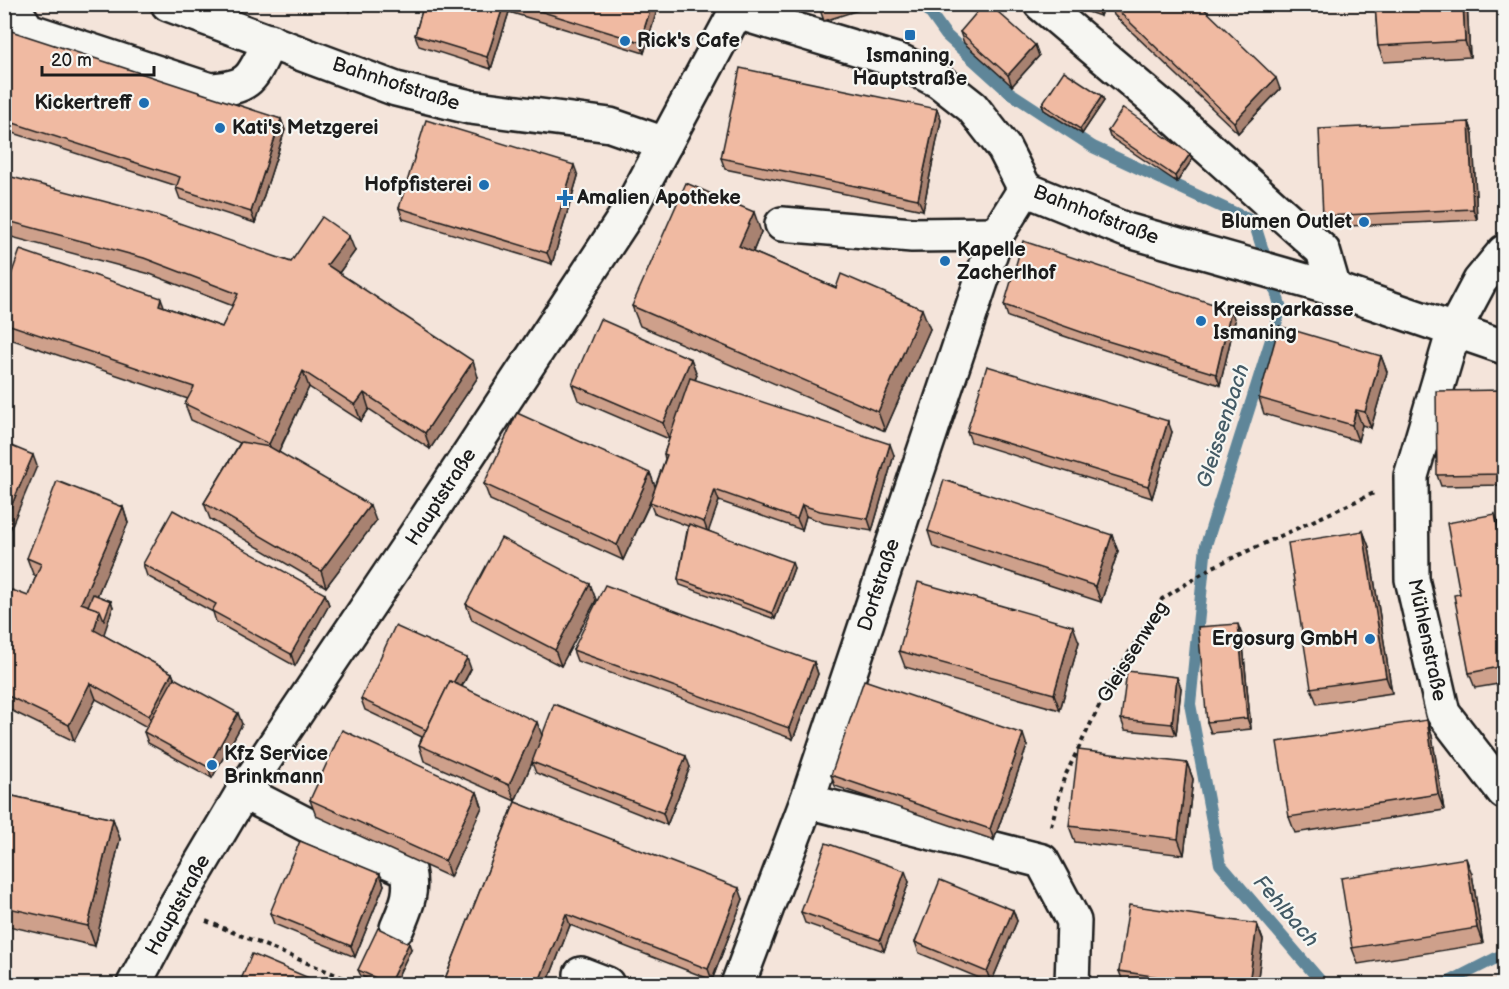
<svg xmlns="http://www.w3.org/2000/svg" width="1509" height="989" font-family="'Balsamiq Sans',sans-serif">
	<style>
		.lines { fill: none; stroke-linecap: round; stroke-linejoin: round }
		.stream { stroke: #5f8699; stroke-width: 12 }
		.minor-casing { stroke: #1c1c1c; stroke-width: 38 }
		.path { stroke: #1c1c1c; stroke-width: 4; stroke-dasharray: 4.5 4.5; stroke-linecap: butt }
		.minor { stroke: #f6f6f2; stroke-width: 33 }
		.wall { fill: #cea08b; stroke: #1c1c1c; stroke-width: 1.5 }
		.shaded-wall { fill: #a88271; stroke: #1c1c1c; stroke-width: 1.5 }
		.building { fill: #f0baa2; stroke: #1c1c1c; stroke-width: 1.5 }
		.poi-dot { fill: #1f6fb2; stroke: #f6f6f2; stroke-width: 2 }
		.labels { text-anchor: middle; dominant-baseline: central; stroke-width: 4.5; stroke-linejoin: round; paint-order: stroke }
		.poi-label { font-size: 20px; font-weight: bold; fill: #1c1c1c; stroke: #f6f6f2; text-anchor: start }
		.street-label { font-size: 20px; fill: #1c1c1c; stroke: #f6f6f2 }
		.water-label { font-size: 21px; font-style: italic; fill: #435a65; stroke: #f6f6f2 }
	</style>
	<rect width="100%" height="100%" fill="#f4e4da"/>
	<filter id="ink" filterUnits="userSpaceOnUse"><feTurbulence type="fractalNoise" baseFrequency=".0167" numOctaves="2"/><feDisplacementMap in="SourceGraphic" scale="12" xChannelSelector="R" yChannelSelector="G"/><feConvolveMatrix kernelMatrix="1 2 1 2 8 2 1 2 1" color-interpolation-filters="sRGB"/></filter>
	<g filter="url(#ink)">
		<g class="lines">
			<g class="stream">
				<polyline points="924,4 946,35 1009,92 1093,147 1254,222 1281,308 1206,545 1190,704 1220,864 1323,984"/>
				<polyline points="1445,984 1504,954"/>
			</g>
			<defs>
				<g id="minor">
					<path d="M14,4L15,10L28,30L210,90C253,88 252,76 270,41"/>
					<polyline points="168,4 396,89 470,107 610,125 665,144"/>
					<polyline points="1041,4 1165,109 1323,251 1334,289"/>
					<polyline points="737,12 902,62 939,81 972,107 1004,148 1025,189 1126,230 1334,289 1504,347"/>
					<polyline points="782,224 912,235 997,234"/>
					<polyline points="1504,252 1480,281 1454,330 1411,476 1412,579 1443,713 1504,792"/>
					<path d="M243,792L313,828L408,870C413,894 406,906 397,928"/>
					<polyline points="807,801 1042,861 1074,921 1072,984"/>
					<polyline points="581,974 607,984"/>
					<polyline points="134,984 175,907 243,792 415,536 629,211 740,4"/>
					<polyline points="738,984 807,801 997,234 1025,189"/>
				</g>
			</defs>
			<use href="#minor" class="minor-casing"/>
			<g class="path">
				<polyline points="1051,826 1064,778 1111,682 1162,599 1213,567 1376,492"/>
				<polyline points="206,921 358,984"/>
			</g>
			<use href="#minor" class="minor"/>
		</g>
		<g class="wall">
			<polygon points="330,4 352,4 350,11"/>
			<polygon points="424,4 659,4 644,53 509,12 491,69 419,46 415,35"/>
			<polygon points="818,4 871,4 871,6 824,21"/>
			<polygon points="1072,4 1104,4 1100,16 1073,7"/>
			<polygon points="1110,4 1280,89 1238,133 1114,15"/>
			<polygon points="1375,4 1467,4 1470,57 1384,62 1378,46"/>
			<polygon points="960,32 1035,45 1039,56 1012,86 964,43"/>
			<polygon points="4,40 281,119 285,130 255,223 180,199 176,188 177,186 4,130"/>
			<polygon points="1102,96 1104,101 1082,134 1044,110 1042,104"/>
			<polygon points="937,109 941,120 923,210 725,169 721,158"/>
			<polygon points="1469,122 1473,134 1477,220 1327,227 1323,216"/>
			<polygon points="1108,131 1190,154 1192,160 1177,182 1110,137"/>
			<polygon points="4,175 291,262 355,251 339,273 478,377 430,449 369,409 361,421 309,387 279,452 376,521 326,587 210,519 204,503 240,443 191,420 185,404 188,399 4,337 4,295 165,307 222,327 233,306 150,274 4,235"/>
			<polygon points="578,176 552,264 403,219 399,208"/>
			<polygon points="761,232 753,252 930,329 885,431 640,326 632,306"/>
			<polygon points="1004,305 1235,321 1220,385 1105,350 1008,317"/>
			<polygon points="1381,356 1387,372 1371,428 1362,425 1358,441 1264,414 1259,398"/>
			<polygon points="691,359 697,375 695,380 894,455 872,531 824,523 806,516 802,530 719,501 708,531 794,568 775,619 680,585 678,579 688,526 654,513 650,503 623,560 490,500 484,484 650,473 655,487 665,459 664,454 669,439 578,400 572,384"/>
			<polygon points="1504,390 1504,485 1441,486 1437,475"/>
			<polygon points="967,431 1172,432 1152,498 971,442"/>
			<polygon points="123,507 128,523 97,596 111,601 113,607 103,635 172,673 174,678 242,724 212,778 148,743 144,732 147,727 96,699 74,741 4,707 4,609 28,596 36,576 33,574 27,558"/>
			<polygon points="1495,514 1501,530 1504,547 1504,683 1475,688 1469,673 1460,594"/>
			<polygon points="928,531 1118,551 1101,602 933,547"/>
			<polygon points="1363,531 1369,547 1392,693 1317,704 1311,688"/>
			<polygon points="143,564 325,594 329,605 295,666 216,622 213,612 147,576"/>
			<polygon points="590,584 596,600 561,666 472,620 466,604"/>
			<polygon points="1242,635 1251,729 1211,733 1207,722"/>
			<polygon points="1079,642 1060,710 905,667 899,651"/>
			<polygon points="573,650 814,662 818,674 793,739 577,661"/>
			<polygon points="471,669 462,687 542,735 690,767 667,825 536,773 532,763 515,801 424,761 419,745 422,737 365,710 361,699"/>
			<polygon points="1181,688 1176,735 1125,730 1121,719"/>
			<polygon points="1427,720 1432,736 1444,810 1295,833 1289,817"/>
			<polygon points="1027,746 994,840 835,786 831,775"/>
			<polygon points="1187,763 1193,779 1184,855 1075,842 1069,826"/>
			<polygon points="477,792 482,807 450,877 316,816 310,800"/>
			<polygon points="4,794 113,819 120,839 95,946 4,925"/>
			<polygon points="515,802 743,899 712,980 570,925 547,984 443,984"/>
			<polygon points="380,874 384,885 355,957 274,924 270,913"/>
			<polygon points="1472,874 1483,944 1358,964 1352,948"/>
			<polygon points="909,882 884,951 805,923 801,912"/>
			<polygon points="1013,910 1017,921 991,983 919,953 915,942"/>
			<polygon points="1257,924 1263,940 1257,984 1124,984 1119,971"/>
			<polygon points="411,949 394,984 379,984 361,976 358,970"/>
		</g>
		<g class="shaded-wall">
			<polygon points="348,4 352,4 350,11"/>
			<polygon points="504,4 506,4 509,12 491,69 487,57"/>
			<polygon points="652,4 659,4 644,53 640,42"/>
			<polygon points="1100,4 1104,4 1100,16 1097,10"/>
			<polygon points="1463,4 1467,4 1470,57 1465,41"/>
			<polygon points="1035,45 1039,56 1012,86 1008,75"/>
			<polygon points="1276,78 1280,89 1238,133 1234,122"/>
			<polygon points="1102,96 1104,101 1082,134 1080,129"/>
			<polygon points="937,109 941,120 923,210 918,199"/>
			<polygon points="281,119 285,130 255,223 251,212"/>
			<polygon points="1469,122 1473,134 1477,220 1473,209"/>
			<polygon points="1190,154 1192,160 1177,182 1175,176"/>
			<polygon points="574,165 578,176 552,264 547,253"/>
			<polygon points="754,212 761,232 747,266 739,246"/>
			<polygon points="349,236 355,251 333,281 327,265"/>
			<polygon points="161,298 167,314 159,305"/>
			<polygon points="922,309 930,329 885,431 878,412"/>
			<polygon points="1231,310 1235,321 1220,385 1216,374"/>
			<polygon points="1381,356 1387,372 1371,428 1365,412"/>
			<polygon points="691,359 697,375 669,439 663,423"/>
			<polygon points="473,361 478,377 430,449 425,433"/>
			<polygon points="303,371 309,387 275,459 269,444"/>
			<polygon points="364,393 369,409 361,421 355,405"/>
			<polygon points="1356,410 1362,425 1358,441 1352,425"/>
			<polygon points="1168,421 1172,432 1152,498 1148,486"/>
			<polygon points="890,444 894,455 872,531 868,519"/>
			<polygon points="33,455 37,466 4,544 4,523"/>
			<polygon points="650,473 656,489 623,560 617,545"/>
			<polygon points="715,490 719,501 708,533 704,522"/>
			<polygon points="370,505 376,521 326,587 321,571"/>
			<polygon points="802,505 806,516 802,530 797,519"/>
			<polygon points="123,507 128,523 89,615 81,603"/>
			<polygon points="1495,514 1501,530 1504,547 1504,560"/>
			<polygon points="1363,531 1369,547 1392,693 1386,677"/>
			<polygon points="1112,535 1118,551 1101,602 1095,586"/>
			<polygon points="792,562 794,568 775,619 772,613"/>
			<polygon points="590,584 596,600 561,666 555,650"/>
			<polygon points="325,594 329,605 295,666 291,654"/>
			<polygon points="111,601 113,607 100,646 94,630 100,610"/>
			<polygon points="1238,624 1242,635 1251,729 1247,718"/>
			<polygon points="1073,626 1079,642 1060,710 1054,694"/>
			<polygon points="467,658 471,669 431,741 427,730"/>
			<polygon points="814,662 818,674 793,739 789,728"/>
			<polygon points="172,673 178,689 155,732 149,716"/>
			<polygon points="1177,677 1181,688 1176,735 1172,724"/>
			<polygon points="90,683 96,699 74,741 69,725"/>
			<polygon points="238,713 242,724 212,778 208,767"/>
			<polygon points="1427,720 1432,736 1444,810 1438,794"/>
			<polygon points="537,722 543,738 515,801 509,785"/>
			<polygon points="1023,734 1027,746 994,840 990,829"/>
			<polygon points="686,756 690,767 667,825 663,813"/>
			<polygon points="1187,763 1193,779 1184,855 1178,839"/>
			<polygon points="477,792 482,807 450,877 445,861"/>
			<polygon points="113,819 120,839 95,946 88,926"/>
			<polygon points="1466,858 1472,874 1483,944 1477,928"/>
			<polygon points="905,871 909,882 884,951 880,940"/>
			<polygon points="380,874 384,885 355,957 351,946"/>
			<polygon points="739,888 743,899 712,980 708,969"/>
			<polygon points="1013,910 1017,921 991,983 987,972"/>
			<polygon points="566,914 570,925 547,984 538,984"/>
			<polygon points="1257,924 1263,940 1257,984 1249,984"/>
			<polygon points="409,943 411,949 394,984 389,984"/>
		</g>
		<g class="building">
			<polygon points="424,4 504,4 487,57 415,35"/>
			<polygon points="517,4 652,4 640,42"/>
			<polygon points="818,4 836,4 820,10"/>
			<polygon points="984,4 989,4 1035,45 1008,75 960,32"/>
			<polygon points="1081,4 1100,4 1097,10"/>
			<polygon points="1111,4 1199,4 1276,78 1234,122"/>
			<polygon points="1375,4 1463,4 1465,41 1378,46"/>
			<polygon points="8,30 281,119 251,212 176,188 180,177 4,120 4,40"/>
			<polygon points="740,68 937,109 918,199 721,158"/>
			<polygon points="1064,71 1102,96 1080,129 1042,104"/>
			<polygon points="1123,108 1190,154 1175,176 1108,131"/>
			<polygon points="426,120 574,165 547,253 399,208"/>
			<polygon points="1469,122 1473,209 1323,216 1319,129"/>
			<polygon points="4,175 156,215 291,262 322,217 349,236 327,265 473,361 425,433 364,393 355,405 303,371 269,444 185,404 194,387 4,323 4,295 20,250 161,298 159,305 222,327 238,294 144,258 4,220"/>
			<polygon points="686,183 754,212 739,246 836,288 841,274 922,309 878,412 632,306"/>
			<polygon points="1023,241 1231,310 1216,374 1101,339 1004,305"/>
			<polygon points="600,319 691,359 663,423 572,384"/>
			<polygon points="1279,326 1381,356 1365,412 1356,410 1352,425 1259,398"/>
			<polygon points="987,366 1168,421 1148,486 967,431"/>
			<polygon points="690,378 890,444 868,519 820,511 802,505 797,519 715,490 704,522 650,502 667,455 664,454"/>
			<polygon points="1504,390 1504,474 1437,475 1436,391"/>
			<polygon points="517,413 650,473 617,545 484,484"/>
			<polygon points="241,442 270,447 370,505 321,571 204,503"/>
			<polygon points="4,443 33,455 4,523"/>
			<polygon points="944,480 1112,535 1095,586 928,531"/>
			<polygon points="57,481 123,507 81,603 100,610 94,630 172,673 149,716 90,683 69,725 4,694 4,609 12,590 28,596 41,564 27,558"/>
			<polygon points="173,510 325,594 291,654 212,611 216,604 143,564"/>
			<polygon points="1495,514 1504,560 1504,666 1469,673 1454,595 1460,594 1447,523"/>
			<polygon points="689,524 792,562 772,613 678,579"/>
			<polygon points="1363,531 1386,677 1311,688 1288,543"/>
			<polygon points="501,538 590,584 555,650 466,604"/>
			<polygon points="918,582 1073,626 1054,694 899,651"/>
			<polygon points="605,585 814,662 789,728 573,650"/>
			<polygon points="93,594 111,601 104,620 100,610 88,606"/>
			<polygon points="1238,624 1247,718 1207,722 1198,627"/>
			<polygon points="395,626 467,658 453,683 450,681 426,730 361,699"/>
			<polygon points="1127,671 1177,677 1172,724 1121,719"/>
			<polygon points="174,678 238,713 208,767 144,732"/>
			<polygon points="864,680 1023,734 990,829 831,775"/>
			<polygon points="450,681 537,722 509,785 419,745"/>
			<polygon points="554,704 686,756 663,813 532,762"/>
			<polygon points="1427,720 1438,794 1289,817 1277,742"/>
			<polygon points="342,730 477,792 445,861 310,800"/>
			<polygon points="1078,750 1187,763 1178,839 1069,826"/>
			<polygon points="4,794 113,819 88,926 4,907"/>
			<polygon points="515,802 739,888 708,969 566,914 538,984 443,984"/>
			<polygon points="300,841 380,874 351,946 270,913"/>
			<polygon points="826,843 905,871 880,940 801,912"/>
			<polygon points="1466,858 1477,928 1352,948 1341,878"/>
			<polygon points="940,880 1013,910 987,972 915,942"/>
			<polygon points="1129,905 1257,924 1249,984 1206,984 1119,971"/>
			<polygon points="378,928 409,943 389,984 358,970"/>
			<polygon points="252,954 323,984 239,984"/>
		</g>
	</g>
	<g class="poi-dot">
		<rect x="904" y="29" width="12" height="12" rx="3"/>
		<circle cx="625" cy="41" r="6"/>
		<circle cx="144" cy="103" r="6"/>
		<circle cx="220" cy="128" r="6"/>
		<circle cx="484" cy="185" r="6"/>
		<path d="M562 189h6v6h6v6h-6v6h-6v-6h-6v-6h6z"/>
		<circle cx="1364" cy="222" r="6"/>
		<circle cx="945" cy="261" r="6"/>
		<circle cx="1201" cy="321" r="6"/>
		<circle cx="1370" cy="639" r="6"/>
		<circle cx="212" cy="765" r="6"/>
	</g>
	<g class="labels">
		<g class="poi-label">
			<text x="637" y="41">Rick's Cafe</text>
			<text x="910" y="56" text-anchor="middle">Ismaning,<tspan x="910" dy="23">Hauptstraße</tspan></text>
			<text x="132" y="103" text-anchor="end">Kickertreff</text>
			<text x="232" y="128">Kati's Metzgerei</text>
			<text x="472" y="185" text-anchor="end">Hofpfisterei</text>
			<text x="577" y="198">Amalien Apotheke</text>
			<text x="1352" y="222" text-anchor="end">Blumen Outlet</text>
			<text x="957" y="250">Kapelle<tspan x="957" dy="23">Zacherlhof</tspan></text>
			<text x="1213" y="310">Kreissparkasse<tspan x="1213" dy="23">Ismaning</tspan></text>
			<text x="1358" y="639" text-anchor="end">Ergosurg GmbH</text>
			<text x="224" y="754">Kfz Service<tspan x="224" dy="23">Brinkmann</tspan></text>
		</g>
		<g class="street-label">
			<text transform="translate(396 84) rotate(18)">Bahnhofstraße</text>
			<text transform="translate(1096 215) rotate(21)">Bahnhofstraße</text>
			<text transform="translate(441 497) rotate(-57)">Hauptstraße</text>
			<text transform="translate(879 585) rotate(-72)">Dorfstraße</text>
			<text transform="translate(1427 640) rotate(78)">Mühlenstraße</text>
			<text transform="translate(1133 652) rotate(-58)">Gleissenweg</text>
			<text transform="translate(178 905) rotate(-61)">Hauptstraße</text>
		</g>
		<g class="water-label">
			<text transform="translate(1223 426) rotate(-72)">Gleissenbach</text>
			<text transform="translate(1286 911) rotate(49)">Fehlbach</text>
		</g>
	</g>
	<rect width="1509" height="989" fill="none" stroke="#f6f6f2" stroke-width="24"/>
	<rect x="12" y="12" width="1485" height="965" fill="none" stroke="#1c1c1c" stroke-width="2" filter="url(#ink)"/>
	<path d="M42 66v9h112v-9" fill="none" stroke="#1c1c1c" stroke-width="3"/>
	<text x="51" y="66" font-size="18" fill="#1c1c1c" stroke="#f6f6f2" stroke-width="4.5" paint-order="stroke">20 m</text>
</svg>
